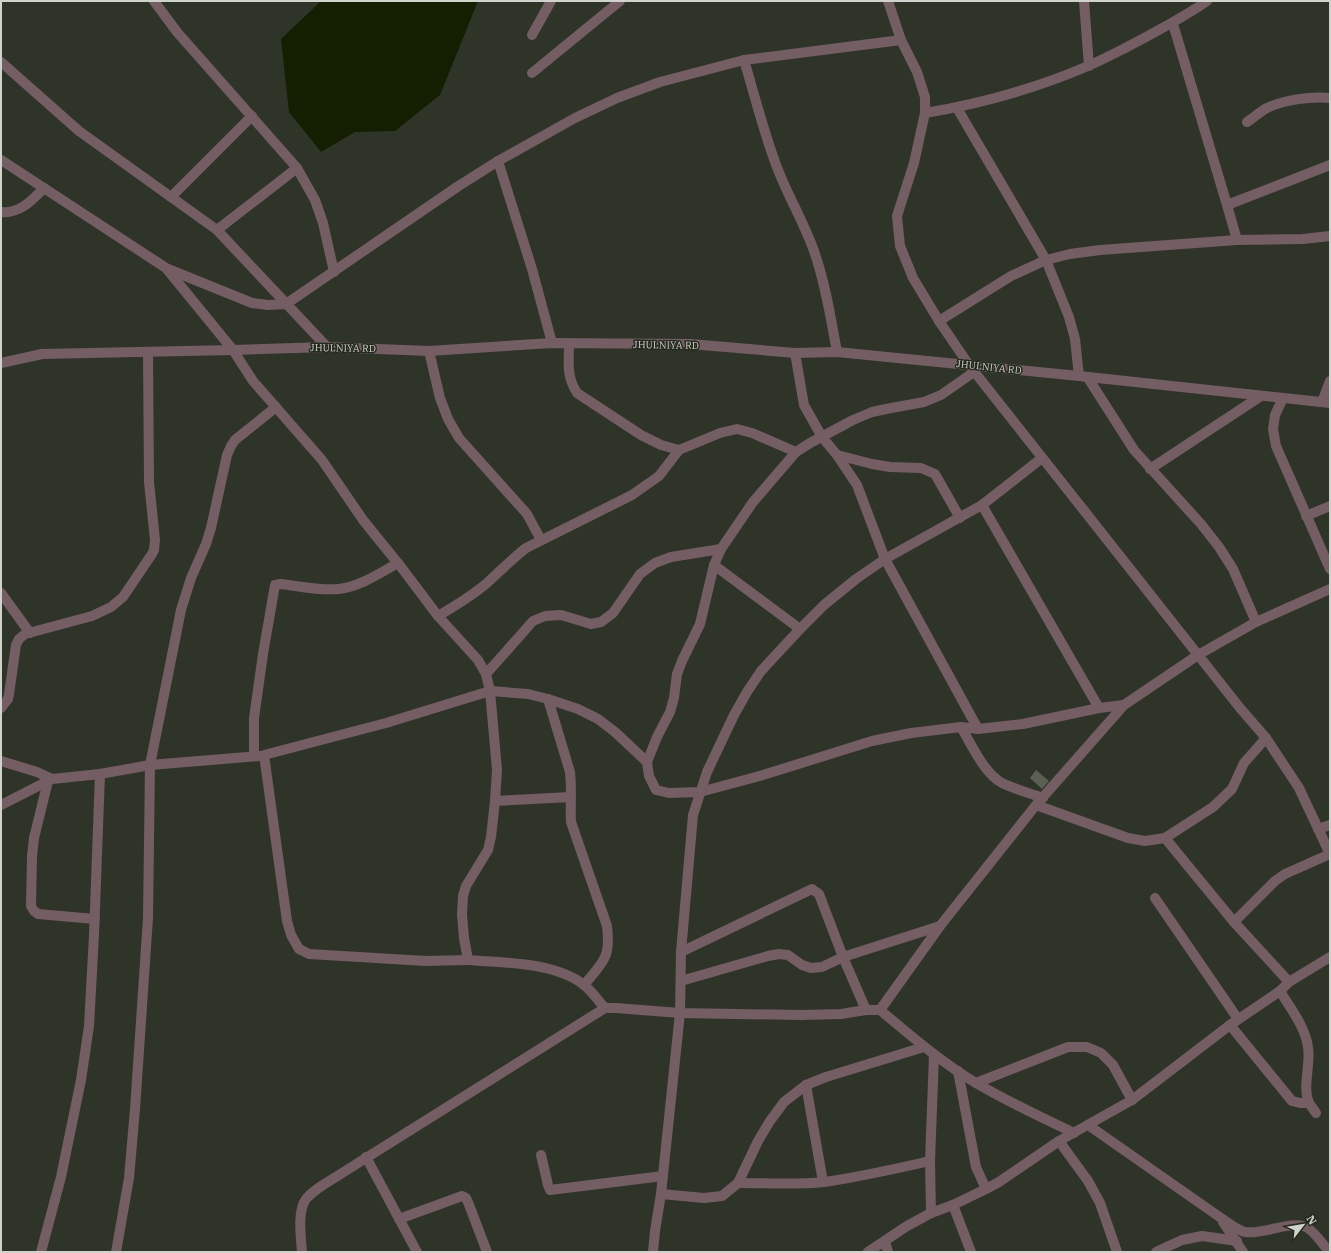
<svg xmlns="http://www.w3.org/2000/svg" width="1331" height="1253" font-family="'IBM Plex Serif',serif">
	<style>
		.water { fill: #131f00 }
		.building { fill: #5a6053 }
		.lines { fill: none; stroke-linecap: round; stroke-linejoin: round }
		.minor { stroke: #745d63; stroke-width: 10 }
		.labels { text-anchor: middle; dominant-baseline: central; stroke-width: 3; stroke-linejoin: round; paint-order: stroke }
		.street-label { font-size: 10px; fill: #cfd3cc; stroke: #252a1f }
	</style>
	<rect width="100%" height="100%" fill="#2f3429"/>
	<polygon class="water" points="321,1 478,1 440,95 395,131 355,132 321,152 289,112 281,39"/>
	<polygon class="building" points="1036,770 1049,781 1042,789 1030,778"/>
	<g class="lines">
		<g class="minor">
			<polyline points="154,1 177,32 297,168 315,200 323,223 334,272"/>
			<polyline points="888,1 901,40 917,72 925,97 925,113 914,163 897,216 900,246 913,278 939,321 969,365 1240,708 1266,738 1299,788 1330,854"/>
			<polyline points="1084,1 1089,66"/>
			<polyline points="1173,24 1227,205 1237,240"/>
			<polyline points="532,35 551,1"/>
			<path d="M744,60C754,93 762,126 774,159C785,192 804,221 815,254C826,286 831,320 837,352"/>
			<polyline points="1,62 79,131 217,230 327,347"/>
			<polyline points="532,73 620,1"/>
			<polyline points="957,108 1046,260 1069,317 1075,339 1079,376"/>
			<path d="M925,113C979,104 1037,88 1088,66C1102,60 1117,52 1131,45C1157,31 1183,18 1207,1"/>
			<path d="M1247,122C1253,118 1259,113 1265,109C1282,100 1311,96 1330,98"/>
			<path d="M1,160L166,268L233,350L253,381L322,460L363,520L401,567L438,616L478,660L486,674L490,691L497,770L495,801L491,837L488,850L466,886L463,896L462,915L464,938L468,960C504,963 555,962 584,985C592,991 598,1001 605,1008"/>
			<polyline points="498,161 532,269 552,343"/>
			<polyline points="171,197 252,116"/>
			<polyline points="1227,205 1330,165"/>
			<path d="M1,212C20,214 32,200 44,188"/>
			<polyline points="217,230 297,168"/>
			<polyline points="168,269 252,303 268,305 286,304 457,187 498,161 575,118 617,98 660,82 744,60 901,40"/>
			<polyline points="939,321 1011,276 1046,260 1070,254 1100,250 1237,240 1303,239 1330,236"/>
			<path d="M569,344C569,364 566,375 577,393L641,435L661,445L679,450L720,433L737,429L752,433L796,452"/>
			<polyline points="429,351 440,398 448,419 459,438 527,514 541,540"/>
			<polyline points="795,353 804,405 822,437 837,455 857,485 885,559 978,729"/>
			<polyline points="1,363 42,354 233,350 327,347 429,351 552,343 690,344 795,353 837,352 1079,376 1330,403"/>
			<polyline points="974,372 941,395 924,402 886,409 872,412 853,420 810,443 796,452 753,502 721,549 714,565 700,624 682,661 677,674 674,698 670,712 657,737 647,762 649,776 656,790 669,793 700,792 763,775 872,741 911,733 961,727 978,729 1023,724 1099,708 1124,705"/>
			<polyline points="1088,378 1134,450 1201,524 1219,547 1233,569 1256,622"/>
			<polyline points="1283,398 1275,415 1273,429 1276,446 1330,569"/>
			<polyline points="1322,402 1330,381"/>
			<polyline points="837,455 872,464 890,467 921,468 935,474 960,518"/>
			<polyline points="1150,469 1261,396"/>
			<polyline points="982,505 1099,708"/>
			<polyline points="1306,516 1330,506"/>
			<polyline points="714,565 800,629"/>
			<polyline points="1,593 30,633"/>
			<path d="M438,616C455,606 472,596 487,583C500,571 512,559 526,548L632,495L659,476L679,450"/>
			<polyline points="486,674 533,621 545,616 561,615 591,624 601,622 613,613 640,574 655,563 671,557 721,549"/>
			<path d="M548,699L570,772C572,789 570,805 571,822L607,926C611,958 603,962 584,985"/>
			<polyline points="1,708 8,699 9,694 16,645 19,639 25,634 92,616 111,607 123,597 152,554 154,550 155,540 149,482 148,352"/>
			<path d="M961,727C971,744 984,773 1002,783C1014,789 1030,793 1043,798"/>
			<path d="M254,756V718L263,654L275,585L280,584C299,586 320,591 339,589C359,587 380,573 398,563"/>
			<polyline points="1,761 37,772 52,779"/>
			<polyline points="48,781 34,838 32,856 31,906 34,911 38,914 95,919"/>
			<polyline points="495,801 571,797"/>
			<polyline points="1,805 52,779 100,774 150,765 260,756"/>
			<polyline points="1036,805 1128,838 1145,841 1165,838 1213,807 1232,789 1244,763 1266,738"/>
			<polyline points="1318,829 1330,825"/>
			<polyline points="1165,838 1234,922 1289,982"/>
			<polyline points="1155,898 1238,1019"/>
			<polyline points="1234,922 1275,881 1285,874 1330,854"/>
			<polyline points="681,952 812,889 819,894 843,957 866,1010"/>
			<polyline points="468,960 426,961 309,954 299,949 291,935 287,921 264,755 386,723 490,691 528,694 548,699 578,709 598,719 615,732 647,762"/>
			<polyline points="681,981 768,956 779,954 788,955 802,965 811,968 822,967 843,957 940,926"/>
			<path d="M1280,991C1290,1008 1305,1026 1308,1047C1311,1064 1302,1087 1309,1103C1311,1106 1314,1110 1316,1113"/>
			<polyline points="880,1010 940,926 1036,805 1124,705 1198,655 1256,622 1330,589"/>
			<polyline points="1230,1025 1292,1101 1300,1103 1309,1103"/>
			<polyline points="958,1071 976,1167 986,1189"/>
			<polyline points="976,1083 1068,1047 1087,1047 1101,1053 1113,1065 1132,1100"/>
			<polyline points="806,1085 823,1182"/>
			<path d="M1088,1125L1221,1218C1227,1222 1238,1231 1245,1232C1263,1235 1291,1220 1306,1227C1313,1231 1324,1245 1329,1252"/>
			<polyline points="1059,1141 1088,1181 1100,1203 1117,1252"/>
			<polyline points="541,1155 548,1185 550,1190 663,1176"/>
			<polyline points="366,1157 417,1252"/>
			<path d="M738,1183C767,1183 796,1185 824,1182C860,1177 895,1169 930,1161"/>
			<polyline points="661,1194 704,1198 722,1196 738,1183 758,1141 770,1121 784,1102 806,1085 826,1077 924,1047"/>
			<polyline points="953,1205 971,1252"/>
			<polyline points="931,1213 930,1161 934,1055"/>
			<polyline points="399,1219 462,1196 466,1198 468,1202 487,1252"/>
			<polyline points="1223,1222 1243,1252"/>
			<polyline points="885,1241 888,1252"/>
			<polyline points="41,1252 61,1177 81,1080 89,1026 94,935 100,774"/>
			<polyline points="116,1252 129,1178 135,1109 148,918 150,765 181,610 191,578 206,544 211,528 227,455 231,446 235,440 276,407"/>
			<path d="M302,1252C301,1238 297,1211 306,1199C310,1194 317,1189 323,1185L605,1008H616L680,1013L801,1015L841,1014L866,1010H880C911,1036 941,1062 976,1083C1008,1102 1041,1117 1074,1133"/>
			<polyline points="653,1252 655,1231 661,1194 680,1013 681,952 693,815 707,772 734,715 747,692 761,671 800,629 824,605 856,579 885,559 982,505 1042,458"/>
			<polyline points="868,1252 907,1226 931,1213 953,1205 986,1189 999,1182 1059,1141 1132,1100 1230,1025 1280,991 1289,982 1330,957"/>
			<polyline points="1156,1252 1182,1240 1202,1236 1237,1241"/>
		</g>
	</g>
	<g class="labels">
		<g class="street-label">
			<text transform="translate(666 345) rotate(1)">JHULNIYA RD</text>
			<text transform="translate(343 348) rotate(1)">JHULNIYA RD</text>
			<text transform="translate(989 367) rotate(6)">JHULNIYA RD</text>
		</g>
	</g>
	<rect width="1331" height="1253" fill="none" stroke="#cfd3cc" stroke-width="4"/>
	<g transform="translate(1303 1225) rotate(59)" stroke="#252a1f" stroke-width="3" paint-order="stroke">
	<path d="M0-3L7 15L0 10L-7 15Z" fill="#cfd3cc"/>
	<text y="-6" font-size="11" font-weight="bold" text-anchor="middle" fill="#cfd3cc">N</text>
	</g>
</svg>
